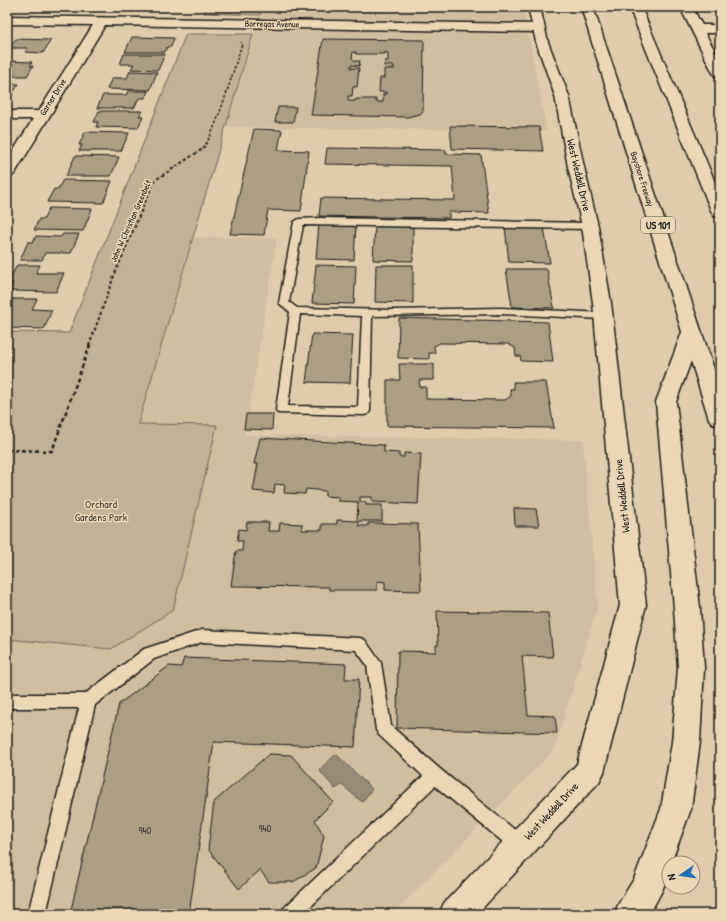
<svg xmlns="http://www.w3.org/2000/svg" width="727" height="921" font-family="'Patrick Hand',sans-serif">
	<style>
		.built { fill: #d0bea0 }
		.green { fill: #c2b196; stroke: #6f6659 }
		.water { fill: #968b76; stroke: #655f52 }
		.building { fill: #ac9e85; stroke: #1c1c1c; fill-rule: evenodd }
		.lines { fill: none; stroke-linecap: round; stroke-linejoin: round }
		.lane-casing { stroke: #1c1c1c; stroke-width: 3 }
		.street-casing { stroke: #1c1c1c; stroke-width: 3 }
		.secondary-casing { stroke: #1c1c1c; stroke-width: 3 }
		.highway-casing { stroke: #1c1c1c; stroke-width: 3 }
		.path-far2 { stroke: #1c1c1c; stroke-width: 1.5; stroke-dasharray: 2.5 2; stroke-linecap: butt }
		.path-far1 { stroke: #1c1c1c; stroke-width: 2; stroke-dasharray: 3 2.5; stroke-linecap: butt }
		.path { stroke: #1c1c1c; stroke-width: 2.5; stroke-dasharray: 4 3; stroke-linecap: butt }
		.lane { fill: #ebd7b5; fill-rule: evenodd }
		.street { fill: #ebd7b5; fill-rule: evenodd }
		.secondary { fill: #ebd7b5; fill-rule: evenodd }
		.highway { fill: #ebd7b5; fill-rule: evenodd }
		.labels { text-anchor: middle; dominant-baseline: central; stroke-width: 3; stroke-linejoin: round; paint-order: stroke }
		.far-street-label { font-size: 9px; fill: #1c1c1c; stroke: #ebd7b5 }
		.shield { fill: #ebd7b5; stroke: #5a544a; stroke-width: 1 }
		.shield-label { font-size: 10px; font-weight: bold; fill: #1c1c1c }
		.street-label { font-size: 11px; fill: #1c1c1c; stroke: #ebd7b5 }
		.park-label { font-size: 11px; fill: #46413a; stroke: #ebd7b5 }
		.near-number-label { font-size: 11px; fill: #403c36 }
	</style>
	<rect width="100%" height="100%" fill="#dfccac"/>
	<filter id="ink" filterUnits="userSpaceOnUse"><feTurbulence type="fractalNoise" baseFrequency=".025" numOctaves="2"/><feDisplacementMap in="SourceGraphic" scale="8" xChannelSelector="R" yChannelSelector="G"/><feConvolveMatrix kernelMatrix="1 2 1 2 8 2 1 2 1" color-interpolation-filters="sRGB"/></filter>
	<g filter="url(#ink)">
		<g class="built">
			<polygon points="262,7 523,7 547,131 226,127"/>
			<polygon points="194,237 277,238 245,435 583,440 598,605 554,750 393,914 7,914 7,639 111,649 216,425 138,424"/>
		</g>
		<g class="green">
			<polygon points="206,7 262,7 260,15 204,13"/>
			<polygon points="186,34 253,34 138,424 217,425 173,610 111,649 7,639 7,332 69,333"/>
		</g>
		<polygon class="water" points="336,754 372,789 362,802 342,785 335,789 319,770"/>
		<g class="building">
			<polygon points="412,7 498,7 498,8 493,10 412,9"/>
			<polygon points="132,37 174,38 171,47 167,47 165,52 125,52"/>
			<polygon points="16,39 51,40 43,53 25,52 28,48 9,48"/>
			<path d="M323,39L424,40L423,111L420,114L407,117L311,115ZM353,52H356V54H385V52L388,53V61H385L384,66H394V69H384V78H380L379,92H386V94H383V102H376V99H356L355,101H348V96H352L353,87H357L359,68H351V65L359,66L360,61H355L352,58Z"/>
			<polygon points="124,54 165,54 158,70 131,69 134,64 120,64"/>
			<polygon points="7,61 32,62 30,66 33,66 27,76 7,76"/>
			<polygon points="130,71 157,72 150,90 107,89 112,78 127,78"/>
			<polygon points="7,84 19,84 8,99 7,99"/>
			<polygon points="128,91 148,91 145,98 139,98 134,108 97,108 103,95 126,95"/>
			<polygon points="278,107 296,107 293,122 275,122"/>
			<polygon points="99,111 142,111 139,116 143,116 138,128 96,127 98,122 94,122"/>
			<polygon points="450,126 539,127 543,151 452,149"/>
			<polygon points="254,129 282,130 278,150 309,151 301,211 268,210 264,235 230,234"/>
			<polygon points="85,132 129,133 121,151 79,151 82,145 79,145"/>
			<polygon points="327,148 446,150 446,154 481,155 489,213 449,212 449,218 319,216 321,198 455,200 452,166 325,164"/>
			<polygon points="75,156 119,157 111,176 66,176"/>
			<polygon points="63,180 112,181 103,203 47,202 54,189 58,189"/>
			<polygon points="49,208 92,209 83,231 34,230 39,219 44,219"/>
			<polygon points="319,223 356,224 354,260 316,259"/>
			<polygon points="375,225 413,226 413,261 373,260"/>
			<polygon points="505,227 544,228 550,263 509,262"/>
			<polygon points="63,234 79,234 71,253 45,253 42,260 20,260 28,242 33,242 36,236 61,237"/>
			<polygon points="17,265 40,265 36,273 64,273 56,292 9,291 13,283 8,283"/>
			<polygon points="316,265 356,266 354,304 312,303"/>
			<polygon points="376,265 413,265 413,303 375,302"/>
			<polygon points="506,269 547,269 554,308 512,307"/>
			<polygon points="7,299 37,299 32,309 52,310 44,329 7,328"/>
			<polygon points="399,318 548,322 553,362 521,361 520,356 516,356 515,348 508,344 440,343 434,346 435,353 429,353 429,359 398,358"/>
			<polygon points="312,334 353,335 350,383 306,382"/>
			<polygon points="399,364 434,364 434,380 419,380 420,387 426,387 426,399 505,400 511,396 510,389 514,389 513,382 546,382 554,428 387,426 387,380 400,380"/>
			<polygon points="246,414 273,414 272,430 244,429"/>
			<polygon points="260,438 384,445 384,452 399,453 399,457 404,457 404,453 421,454 418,504 372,502 372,497 360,497 360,502 366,502 366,505 382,505 382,521 359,521 359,526 368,526 368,523 418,524 421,591 385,590 385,582 377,581 377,590 329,590 329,587 231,586 236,551 242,551 243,541 237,541 239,529 246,530 247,522 269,522 268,531 279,531 280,523 302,524 302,530 322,530 322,524 337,524 337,520 357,521 358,502 338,501 338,497 325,496 325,491 306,489 305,494 284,493 285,485 275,484 274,493 253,491 258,464 254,464"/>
			<polygon points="514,508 536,509 539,526 515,526"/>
			<polygon points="437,611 548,613 553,657 522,656 528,715 555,716 557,733 397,728 398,651 436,652 436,645 438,645"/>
			<polygon points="184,658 346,664 345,679 359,679 355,747 214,742 189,914 70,914 119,704 169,666 181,667"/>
			<polygon points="269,754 291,755 333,802 315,820 324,836 316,868 293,882 269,882 260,870 239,889 208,849 214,802"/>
		</g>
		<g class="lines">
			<defs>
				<g id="lane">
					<path d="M321,218L590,223L595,226L590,229L303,225L289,302L297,308L393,310L501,308L604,313L609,316L604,319L501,314L372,316L370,411L368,414L364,415L278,413L276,410L290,312L279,303L294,222L299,219ZM300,314L362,316L358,407L288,406Z"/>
					<polygon points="202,630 360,638 365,640 381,663 391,726 441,770 526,839 528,845 526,851 520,853 514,851 435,786 303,914 281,914 284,908 423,776 379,735 376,730 367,665 356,650 202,642 154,659 95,705 46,914 28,914 79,708 7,708 7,694 85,694 144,649"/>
				</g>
				<polygon id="street" points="7,16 538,24 542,25 544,28 542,31 538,32 105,25 15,173 12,176 7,178 7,161 33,119 7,119 7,111 39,111 93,25 7,24"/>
				<g id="secondary">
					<polygon points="528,7 540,7 548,42 569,96 584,167 598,226 611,303 646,605 604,772 599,782 477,914 439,914 444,903 577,764 620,605 593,303 582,226 568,167 555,96 536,42"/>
					<polygon points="680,7 692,7 702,25 720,25 720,33 705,33 720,60 720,77 715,76 713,73"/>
				</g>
				<g id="highway">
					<path d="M581,7H593L720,387V426L713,424L709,419L691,361L676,402L700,608L704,668L700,742L691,809L671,863H669C669,881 658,899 649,914H614L619,903L634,879L661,809L672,742L678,668L674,608L656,402L682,332Z"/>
					<polygon points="629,7 641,7 720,194 720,218 714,216 712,213"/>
				</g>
			</defs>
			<use href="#lane" class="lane-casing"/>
			<use href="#street" class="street-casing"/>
			<use href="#secondary" class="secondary-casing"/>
			<use href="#highway" class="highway-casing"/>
			<path class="path-far2" d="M200,151C214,142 235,64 242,44L241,42"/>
			<polyline class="path-far1" points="89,346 114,276 154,181 201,150"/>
			<polyline class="path" points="7,450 52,451 90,345"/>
			<use href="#lane" class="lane"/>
			<use href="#street" class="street"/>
			<use href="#secondary" class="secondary"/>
			<use href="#highway" class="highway"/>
		</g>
	</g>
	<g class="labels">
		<g class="far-street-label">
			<text transform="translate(272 24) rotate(1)">Borregas Avenue</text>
			<text transform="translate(53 97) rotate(-58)">Garner Drive</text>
			<text transform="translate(642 179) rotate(72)">Bayshore Freeway</text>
			<text transform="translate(131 221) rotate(-66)">John W Christian Greenbelt</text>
		</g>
		<rect class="shield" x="641" y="217" width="34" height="16" rx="3"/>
		<g class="shield-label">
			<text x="658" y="225">US 101</text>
		</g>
		<g class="street-label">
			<text transform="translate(579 175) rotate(77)">West Weddell Drive</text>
			<text transform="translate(622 496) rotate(-96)">West Weddell Drive</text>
			<text transform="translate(551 811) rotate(-47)">West Weddell Drive</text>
		</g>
		<g class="park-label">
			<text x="101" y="504">Orchard<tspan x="101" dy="13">Gardens Park</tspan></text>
		</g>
		<g class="near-number-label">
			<text x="265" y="828">940</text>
			<text x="145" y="830">940</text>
		</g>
	</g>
	<rect width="727" height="921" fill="none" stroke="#ebd7b5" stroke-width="24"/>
	<rect x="12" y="12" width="703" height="897" fill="none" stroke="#1c1c1c" stroke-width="1.5" filter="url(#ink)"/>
	<g transform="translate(681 875) rotate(257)"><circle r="19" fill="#ebd7b5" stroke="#988c78"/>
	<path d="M0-3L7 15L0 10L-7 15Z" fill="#1f6fb2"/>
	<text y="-6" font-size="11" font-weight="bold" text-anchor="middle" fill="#1c1c1c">N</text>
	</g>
</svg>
